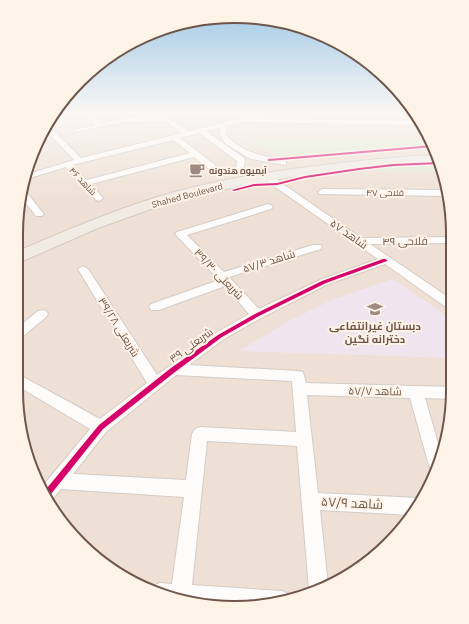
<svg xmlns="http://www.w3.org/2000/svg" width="469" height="624" font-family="'IBM Plex Sans',Cairo,sans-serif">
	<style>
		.residential { fill: #eee0d4 }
		.education { fill: #f0e5ef }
		.green { fill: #e2ead2 }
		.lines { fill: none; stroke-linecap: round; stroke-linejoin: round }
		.minor-casing { stroke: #d3cbc6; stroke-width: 2 }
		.primary-casing { stroke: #d3cac4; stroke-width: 2 }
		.minor { fill: #fefcfb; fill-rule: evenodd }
		.primary { fill: #f1ebe4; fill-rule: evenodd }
		.cycleway-casing { stroke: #fef3e7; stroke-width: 3 }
		.cycleway { fill: #d6006c; fill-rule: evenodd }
		.labels { text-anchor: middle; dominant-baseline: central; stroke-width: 4; stroke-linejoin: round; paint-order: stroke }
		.far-poi-label { font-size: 9px; font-weight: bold; fill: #70554a; stroke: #fef3e7; text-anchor: start }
		.far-street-label { font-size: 9px; fill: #70554a; stroke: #fef3e7 }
		.street-label { font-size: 11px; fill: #70554a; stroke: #fef3e7 }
		.poi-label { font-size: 11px; font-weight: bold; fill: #70554a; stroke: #fef3e7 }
		.near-street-label { font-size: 13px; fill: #70554a; stroke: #fef3e7 }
		.rim { fill: none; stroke: #70554a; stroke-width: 2 }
	</style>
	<rect width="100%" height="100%" fill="#f5eee7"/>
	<polygon class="residential" points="55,114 417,114 436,151 451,206 451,418 424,499 389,544 356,571 305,596 249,608 192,604 138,585 80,544 45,499 24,446 16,389 16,220 24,178"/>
	<polygon class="education" points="393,279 451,319 451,358 239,351 287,322 334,299"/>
	<g class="green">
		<polygon points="172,119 243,119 189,131"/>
		<polygon points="247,140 431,140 433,145 281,157"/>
		<polygon points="439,162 442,172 382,172 377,164"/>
	</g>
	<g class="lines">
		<defs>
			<g id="minor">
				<path d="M85,114H92L102,123L125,118L166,117L189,131L243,118L420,121L422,125L243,122L226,126V135C242,153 264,156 286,161V165L251,159L226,144L220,135V128L206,131L244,158L245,160L243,173H237L236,171L237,161L199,133L180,138L215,165V169H209L194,157L91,184L103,198L99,201L96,200L66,167L23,180L25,175L74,160L47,131L49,126L81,158L182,133L165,121L125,122L74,132V130L96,125ZM173,140L190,153L87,180L72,165Z"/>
				<path d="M264,175H270L361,238L451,237V243L370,244L451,299V309L447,308L385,264L328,284L261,318L224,339L189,365L298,371L303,372L306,383L451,387V399L425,398L440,450L434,469L430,467L428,462L410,398L307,395L318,493L418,498L423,500L411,515L320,510L328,585L311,593L309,589L297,446L207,441L192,585L282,591L289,594L291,599L249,608L192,604L151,590L153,586L160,583L172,584L184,497L61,489L49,503L41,488L90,429L16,385V373L100,419L147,383L78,269L83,266L88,269L157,375L216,333L249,314L225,286L159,310H151L149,307L151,304L219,280L177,236L175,234L177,232L268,204L271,205L273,207L271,209L187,235L224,272L313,245H321L322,247L321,249L229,277L259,309L320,280L378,259L264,179ZM176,375L292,381L296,432L200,427L195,429L192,434L186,480L73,474L106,432Z"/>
				<polygon points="22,189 24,189 42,212 44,214 42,216 36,216 20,196"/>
				<polygon points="322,189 447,190 448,196 319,194 318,192"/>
				<polygon points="42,310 46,311 48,314 46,317 20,339 16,341 16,329 38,311"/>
			</g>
			<path id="primary" d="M438,155L439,163L405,164L291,177L205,193L165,204L98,228L16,264V252C62,232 107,213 154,198C211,180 273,171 332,164C367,160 402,156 438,155Z"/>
		</defs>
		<use href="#minor" class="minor-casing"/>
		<use href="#primary" class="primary-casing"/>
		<use href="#minor" class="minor"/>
		<use href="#primary" class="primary"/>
		<defs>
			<g id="cycleway">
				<polygon points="433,145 434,147 269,161 267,160 269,159"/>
				<polygon points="439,162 440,164 393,166 359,170 305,178 277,185 254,186 234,191 232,190 254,184 277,183 305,176 359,168 393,164"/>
				<polygon points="383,259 385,259 387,260 387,261 326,283 259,316 222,337 175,372 103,429 47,499 45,499 43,493 99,425 171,368 218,335 255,314 322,281"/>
			</g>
		</defs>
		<use href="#cycleway" class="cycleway-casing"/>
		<use href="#cycleway" class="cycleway"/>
	</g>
	<linearGradient id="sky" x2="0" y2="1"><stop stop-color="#9cc7e6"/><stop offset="0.56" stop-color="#faf7f4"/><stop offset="1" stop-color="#faf7f4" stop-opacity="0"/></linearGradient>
	<rect width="469" height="202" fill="url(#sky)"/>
	<defs>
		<symbol id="cafe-bare" viewBox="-9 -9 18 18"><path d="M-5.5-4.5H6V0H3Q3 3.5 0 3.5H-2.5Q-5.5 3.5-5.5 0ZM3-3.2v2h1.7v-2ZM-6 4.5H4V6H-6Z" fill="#9f8b81" stroke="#fef3e7" stroke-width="2.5" paint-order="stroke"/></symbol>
		<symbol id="school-bare" viewBox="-9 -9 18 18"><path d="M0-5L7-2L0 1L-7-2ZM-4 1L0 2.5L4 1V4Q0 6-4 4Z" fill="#9f8b81" stroke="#fef3e7" stroke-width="2.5" paint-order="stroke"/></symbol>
	</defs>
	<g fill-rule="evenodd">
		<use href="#cafe-bare" x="186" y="159" width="22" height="22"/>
		<use href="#school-bare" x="364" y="298" width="22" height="22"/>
	</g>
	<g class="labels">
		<g class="far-poi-label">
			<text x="209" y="170">آبمیوه هندونه</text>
		</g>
		<g class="far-street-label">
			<text transform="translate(83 181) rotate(47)">شاهد ۴۶</text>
			<text x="385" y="192">فلاحی ۴۷</text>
			<text transform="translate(187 195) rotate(-15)">Shahed Boulevard</text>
		</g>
		<g class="street-label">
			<text transform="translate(349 234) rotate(35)">شاهد ۵۷</text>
			<text transform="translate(405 241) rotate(-1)">فلاحی ۴۹</text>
			<text transform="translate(269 261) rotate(-17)">شاهد ۵۷/۳</text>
			<text transform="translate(219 274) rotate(46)">شریعتی ۳۹/۳۰</text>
			<text transform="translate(119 327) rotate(58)">شریعتی ۳۹/۲۸</text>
			<text transform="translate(191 345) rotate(-36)">شریعتی ۳۹</text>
			<text transform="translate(375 391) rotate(1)">شاهد ۵۷/۷</text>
		</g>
		<g class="poi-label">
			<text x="375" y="326">دبستان غیرانتفاعی<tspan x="375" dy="13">دخترانه نگین</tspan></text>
		</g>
		<g class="near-street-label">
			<text transform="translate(352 503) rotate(3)">شاهد ۵۷/۹</text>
		</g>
	</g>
	<path d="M0 0H469V624H0ZM234 23H235A211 211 0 0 1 446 234V390A211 211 0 0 1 235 601H234A211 211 0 0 1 23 390V234A211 211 0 0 1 234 23Z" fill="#fef3e7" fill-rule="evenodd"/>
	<path class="rim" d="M234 23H235A211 211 0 0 1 446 234V390A211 211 0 0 1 235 601H234A211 211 0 0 1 23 390V234A211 211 0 0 1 234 23Z"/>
</svg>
